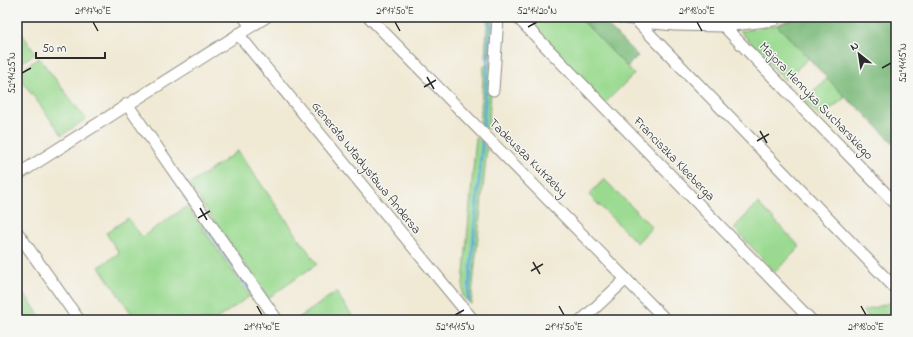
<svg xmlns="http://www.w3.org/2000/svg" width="913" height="337" font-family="'Indie Flower',sans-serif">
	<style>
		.green { fill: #9ada90; stroke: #62825e }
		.forest { fill: #7bba7a; stroke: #537252 }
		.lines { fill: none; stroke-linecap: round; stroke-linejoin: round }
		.stream { stroke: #5faad7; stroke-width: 3 }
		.street-casing { stroke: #8e8a80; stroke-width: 13 }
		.street { stroke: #fff; stroke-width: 11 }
		.ticks { fill: none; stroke: #2b2b2b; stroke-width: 1.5 }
		.labels { text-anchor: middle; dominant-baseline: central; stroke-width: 3; stroke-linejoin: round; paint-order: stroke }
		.street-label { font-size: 13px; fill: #2b2b2b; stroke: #f6f6f2 }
		.neatline { fill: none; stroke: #2b2b2b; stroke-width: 1.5 }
		.ticks-label { font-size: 10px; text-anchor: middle; fill: #2b2b2b }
	</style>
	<rect width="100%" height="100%" fill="#f6f6f2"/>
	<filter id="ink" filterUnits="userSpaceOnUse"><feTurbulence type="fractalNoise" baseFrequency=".025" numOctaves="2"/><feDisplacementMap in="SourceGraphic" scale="8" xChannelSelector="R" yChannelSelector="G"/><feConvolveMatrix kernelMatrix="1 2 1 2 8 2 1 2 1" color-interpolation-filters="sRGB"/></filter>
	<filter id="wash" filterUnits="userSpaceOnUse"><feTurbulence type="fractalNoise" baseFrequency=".012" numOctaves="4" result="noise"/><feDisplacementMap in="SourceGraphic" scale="16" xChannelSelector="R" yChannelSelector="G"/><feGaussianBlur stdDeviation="0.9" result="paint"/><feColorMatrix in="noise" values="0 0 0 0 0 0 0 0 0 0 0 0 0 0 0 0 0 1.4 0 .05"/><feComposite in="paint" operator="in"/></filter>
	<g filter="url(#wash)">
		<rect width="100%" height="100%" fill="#f0e9d4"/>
		<g class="green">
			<polygon points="488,17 494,17 490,58 485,57"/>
			<polygon points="528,17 581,19 634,74 604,104 537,34"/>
			<polygon points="777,25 809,58 785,80 740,31"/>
			<polygon points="17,26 35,53 17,66"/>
			<polygon points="39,58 86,119 62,135 18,75 19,72"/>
			<polygon points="484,65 493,66 488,129 480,123"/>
			<polygon points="828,78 846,97 820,117 803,100"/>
			<polygon points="476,137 487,148 471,304 462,296"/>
			<polygon points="238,151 317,264 268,298 189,185"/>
			<polygon points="604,179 652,227 637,243 589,195"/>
			<polygon points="758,203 800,247 775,272 734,228"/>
			<polygon points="187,206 250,296 215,320 136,320 99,267 119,253 106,233 128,218 142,237"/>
			<polygon points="336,292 355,320 296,320"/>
			<polygon points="25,295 43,320 17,320 17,300"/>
			<polygon points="896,301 896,320 871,320 863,311"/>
		</g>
		<g class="forest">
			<polygon points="795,17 896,17 896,146 861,110 846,98 777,25"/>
			<polygon points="581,19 602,20 638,56 627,67"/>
		</g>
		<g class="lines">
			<g class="stream">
				<polyline points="483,129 491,17"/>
				<polyline points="184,196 190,204"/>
				<polyline points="199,217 251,292"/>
				<polyline points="468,300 483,136"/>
			</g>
		</g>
	</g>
	<g filter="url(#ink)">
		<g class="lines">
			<defs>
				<g id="street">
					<polyline points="244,17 251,26"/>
					<polyline points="369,17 666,320"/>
					<polyline points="517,17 811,320"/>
					<polyline points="621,17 653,23 675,25 724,26 774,20"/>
					<polyline points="715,17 896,204"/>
					<polyline points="636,20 896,289"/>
					<polyline points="238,34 473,320"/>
					<polyline points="493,90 498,17"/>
					<polyline points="127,104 277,320"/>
					<polyline points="17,175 266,17"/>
					<polyline points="17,232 79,320"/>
					<polyline points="582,320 626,279"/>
				</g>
			</defs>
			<use href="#street" class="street-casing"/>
			<use href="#street" class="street"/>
		</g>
	</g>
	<path class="ticks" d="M93,22L98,31M395,22L400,31M697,22L702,31M528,27L537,22M882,68L891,63M22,73L31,68M427,77L434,89M424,87L436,80M760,131L767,143M757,141L769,134M200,208L207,220M198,218L210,211M533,262L540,274M531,271L543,264M257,306L262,315M559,306L564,315M861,306L866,315M455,315L464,310"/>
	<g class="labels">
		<g class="street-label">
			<text transform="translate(816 101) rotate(46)">Majora Henryka Sucharskiego</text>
			<text transform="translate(528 158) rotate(45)">Tadeusza Kutrzeby</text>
			<text transform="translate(674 159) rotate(46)">Franciszka Kleeberga</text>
			<text transform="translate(366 168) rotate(51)">Generała Władysława Andersa</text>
		</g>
	</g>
	<rect width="913" height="337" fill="none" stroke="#f6f6f2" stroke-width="44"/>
	<g transform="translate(859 54) rotate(330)" stroke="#f6f6f2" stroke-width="3" paint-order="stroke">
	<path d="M0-3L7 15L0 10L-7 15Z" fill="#2b2b2b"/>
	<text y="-6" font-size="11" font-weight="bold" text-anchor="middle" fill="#2b2b2b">N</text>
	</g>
	<path d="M36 52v6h69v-6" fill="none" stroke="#2b2b2b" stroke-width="2"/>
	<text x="42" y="52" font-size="12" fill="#2b2b2b" stroke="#f6f6f2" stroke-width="3" paint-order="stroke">50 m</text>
	<rect x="22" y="22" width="869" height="293" class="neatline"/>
	<g class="ticks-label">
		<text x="93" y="14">21°17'40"E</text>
		<text x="395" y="14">21°17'50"E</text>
		<text x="537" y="14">52°14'20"N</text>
		<text x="697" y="14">21°18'00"E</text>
		<text transform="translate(902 63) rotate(-90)" y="4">52°14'15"N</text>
		<text transform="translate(11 73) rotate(-90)" y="4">52°14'25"N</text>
		<text x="262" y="330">21°17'40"E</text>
		<text x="455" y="330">52°14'15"N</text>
		<text x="564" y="330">21°17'50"E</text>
		<text x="866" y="330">21°18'00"E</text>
	</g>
</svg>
